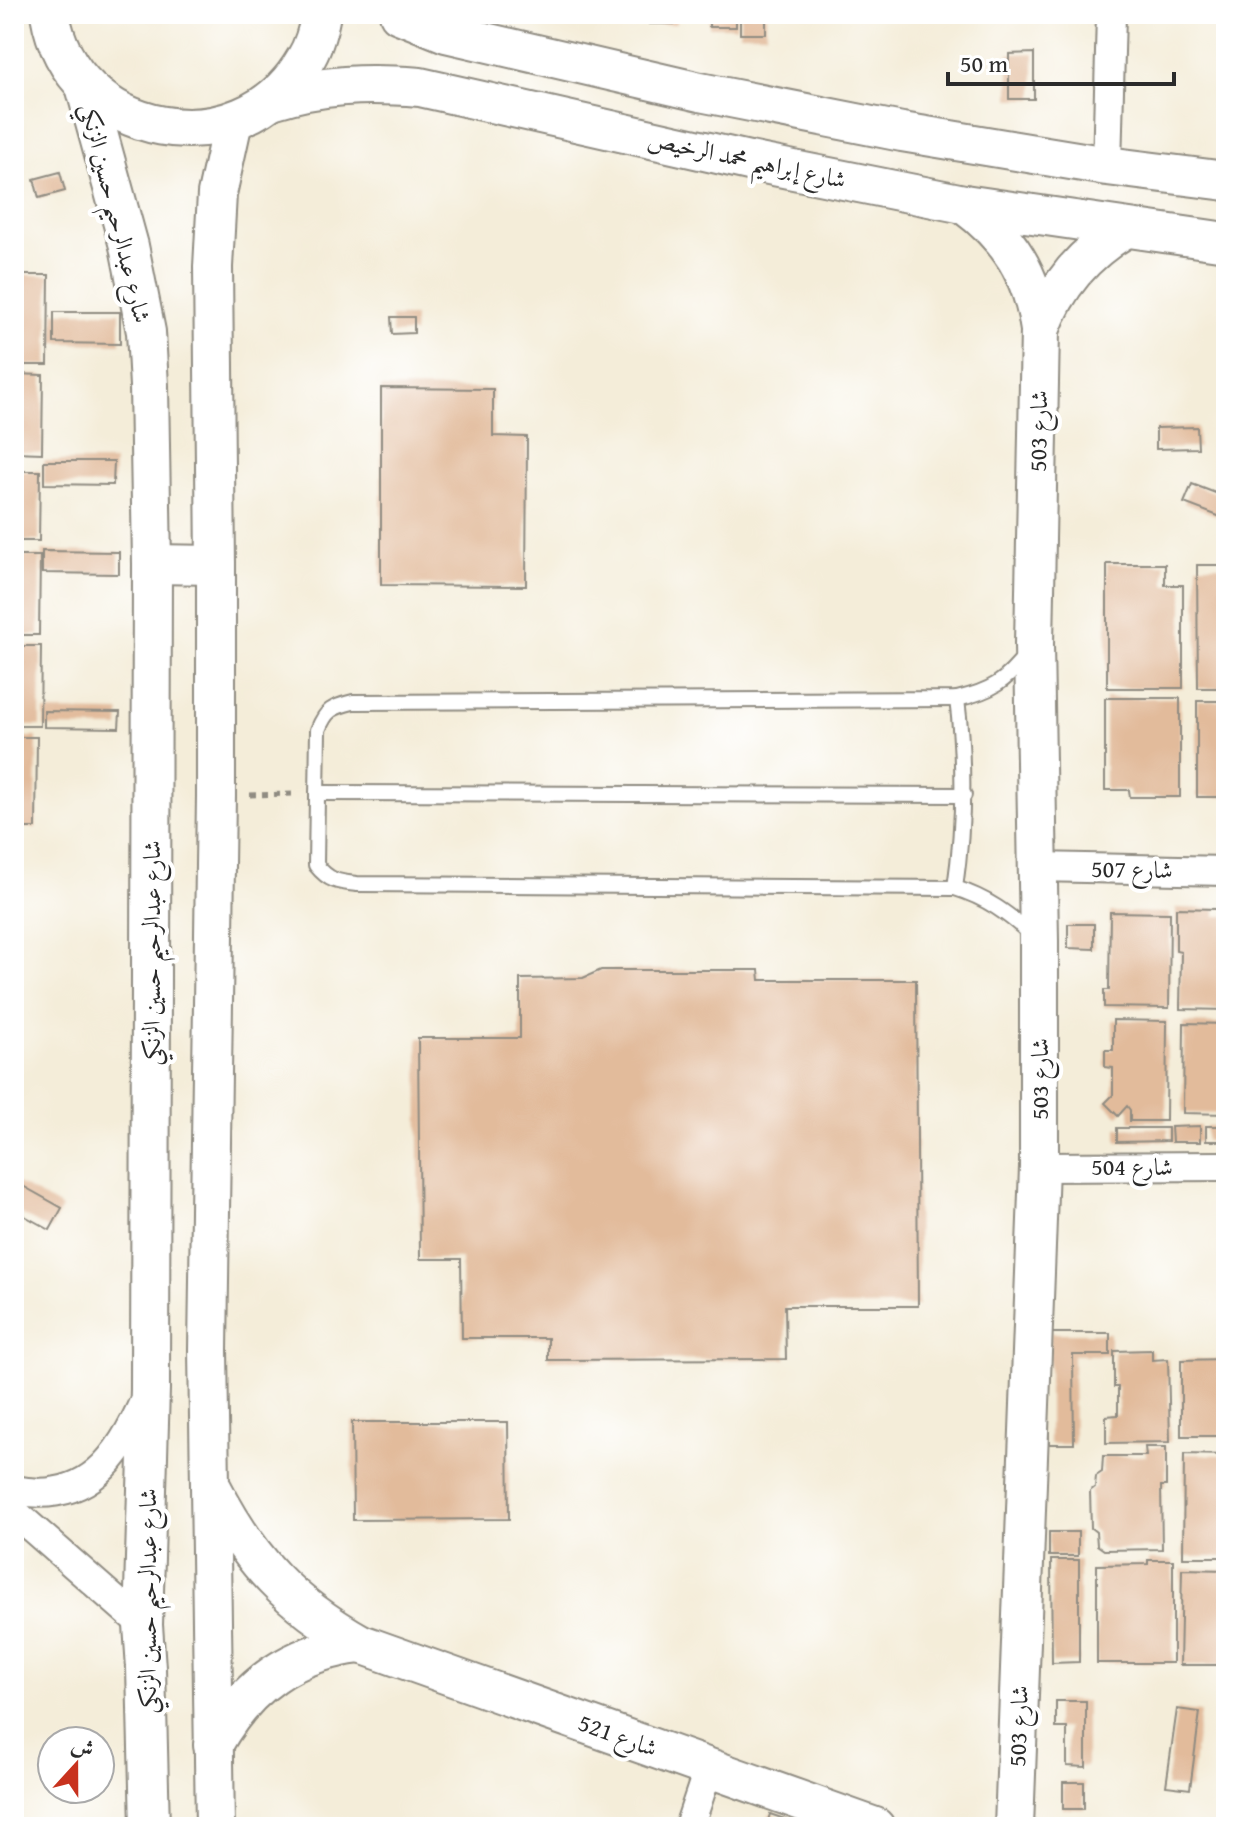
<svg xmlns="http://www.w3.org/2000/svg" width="1240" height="1841" font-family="'Gentium Book Plus',Amiri,serif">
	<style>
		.building { fill: #e2bb9b }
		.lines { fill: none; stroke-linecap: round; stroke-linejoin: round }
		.lane-casing { stroke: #908c82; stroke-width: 18 }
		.street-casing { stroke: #908c82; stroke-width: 32 }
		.secondary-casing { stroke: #908c82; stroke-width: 42 }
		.path { stroke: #908c82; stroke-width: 5; stroke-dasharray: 6 6; stroke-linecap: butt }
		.lane { stroke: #fff; stroke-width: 14 }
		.street { stroke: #fff; stroke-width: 28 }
		.secondary { stroke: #fff; stroke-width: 38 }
		.labels { text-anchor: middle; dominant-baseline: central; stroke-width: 8; stroke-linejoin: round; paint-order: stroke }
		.street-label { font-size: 24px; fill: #2b2b2b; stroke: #fff }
	</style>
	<rect width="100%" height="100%" fill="#fff"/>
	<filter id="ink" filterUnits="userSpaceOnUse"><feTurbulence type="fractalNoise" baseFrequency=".0125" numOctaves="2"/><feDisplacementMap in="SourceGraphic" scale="16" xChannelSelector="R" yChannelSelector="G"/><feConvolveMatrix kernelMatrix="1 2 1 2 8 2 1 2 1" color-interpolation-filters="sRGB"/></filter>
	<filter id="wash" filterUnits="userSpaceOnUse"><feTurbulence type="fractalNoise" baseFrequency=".006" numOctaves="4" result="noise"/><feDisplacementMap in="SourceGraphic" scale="32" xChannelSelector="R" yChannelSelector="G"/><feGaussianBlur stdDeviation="1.8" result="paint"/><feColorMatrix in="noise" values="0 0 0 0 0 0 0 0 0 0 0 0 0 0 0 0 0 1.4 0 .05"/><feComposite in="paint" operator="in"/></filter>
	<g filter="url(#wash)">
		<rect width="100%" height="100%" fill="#f4edd9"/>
		<g id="blocks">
			<g class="building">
				<rect x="649" y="14" width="27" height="10"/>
				<rect x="709" y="14" width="27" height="13"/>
				<rect x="740" y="14" width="26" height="20"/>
				<polygon points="1034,53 1034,99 1009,99 1009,54"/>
				<polygon points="60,172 65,191 39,198 34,179"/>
				<polygon points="14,275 49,275 48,365 14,365"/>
				<polygon points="54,312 120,312 120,344 54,343"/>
				<polygon points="391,317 414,317 414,333 392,334"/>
				<polygon points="14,374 43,375 42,453 14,452"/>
				<polygon points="381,388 493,389 493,436 527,437 526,586 381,585"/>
				<polygon points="1197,427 1198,448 1156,449 1156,428"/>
				<polygon points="44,461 114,461 113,485 44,484"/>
				<polygon points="14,464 18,464 18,471 40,471 39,541 14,541"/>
				<polygon points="1192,484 1226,497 1226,519 1184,503"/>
				<polygon points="42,551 119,552 119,574 42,573"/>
				<polygon points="14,556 40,556 39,635 14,635"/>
				<polygon points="1107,564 1165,564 1165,585 1183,585 1183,688 1107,688"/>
				<polygon points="1197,565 1226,565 1226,688 1198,688"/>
				<polygon points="14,646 41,646 40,726 14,726"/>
				<polygon points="1105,698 1180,698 1180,797 1130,797 1129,790 1105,790"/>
				<rect x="1197" y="701" width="29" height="96"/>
				<polygon points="44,711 120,712 119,728 44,727"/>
				<polygon points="14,737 37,737 36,828 14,828"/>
				<polygon points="1176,908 1216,909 1216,916 1226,916 1226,1010 1180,1009 1181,952 1176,951"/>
				<polygon points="1110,912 1170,913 1169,1008 1104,1007 1104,990 1109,990"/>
				<polygon points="1068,924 1094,924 1094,949 1068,948"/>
				<polygon points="601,970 759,970 760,980 916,980 918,1306 785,1306 786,1359 548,1360 548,1338 462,1338 461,1259 420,1259 418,1038 520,1038 520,979 583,978"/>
				<polygon points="1113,1020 1167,1021 1166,1121 1130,1121 1130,1110 1127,1106 1118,1116 1105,1103 1113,1095 1113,1068 1105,1067 1105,1050 1113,1050"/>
				<polygon points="1184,1023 1226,1024 1226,1114 1183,1113"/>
				<polygon points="1200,1126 1200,1142 1172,1142 1171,1127"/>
				<rect x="1206" y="1126" width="20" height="15"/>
				<polygon points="1117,1128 1168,1128 1168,1141 1117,1142"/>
				<polygon points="14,1181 62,1208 50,1230 14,1210"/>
				<polygon points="1050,1333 1110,1333 1110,1355 1073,1355 1074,1444 1049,1444 1049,1355"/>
				<polygon points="1152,1350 1152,1360 1168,1359 1170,1442 1106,1443 1106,1416 1118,1415 1118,1387 1114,1387 1114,1351"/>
				<polygon points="1226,1359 1226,1432 1220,1432 1220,1436 1181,1436 1181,1360"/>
				<polygon points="352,1422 508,1422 509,1519 353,1520"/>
				<polygon points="1145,1447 1166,1447 1166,1486 1161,1486 1162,1549 1104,1550 1097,1545 1096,1532 1091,1528 1090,1491 1095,1487 1096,1476 1102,1472 1103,1456 1146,1456"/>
				<polygon points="1184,1454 1226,1455 1226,1557 1183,1557"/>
				<rect x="1049" y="1532" width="29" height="24"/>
				<polygon points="1051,1560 1079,1560 1079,1662 1052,1663"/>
				<polygon points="1148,1560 1173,1560 1173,1663 1097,1663 1097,1565 1148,1564"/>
				<polygon points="1182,1569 1226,1570 1226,1665 1180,1665"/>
				<polygon points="1056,1701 1086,1701 1086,1767 1067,1766 1067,1728 1056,1728"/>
				<polygon points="1177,1709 1200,1712 1190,1789 1166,1786"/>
				<rect x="1063" y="1782" width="21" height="27"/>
				<polygon points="770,1814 807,1827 766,1827"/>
			</g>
		</g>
	</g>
	<g filter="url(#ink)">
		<use href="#blocks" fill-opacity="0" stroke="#908c82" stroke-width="2"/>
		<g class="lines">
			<defs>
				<g id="lane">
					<path d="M1027,654C1006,682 991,691 957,699L353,702C332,707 326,710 318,730L316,865C329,881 337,882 357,884L955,888C987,898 1007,913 1032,935"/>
					<polyline points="317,793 964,795"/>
					<path d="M955,888C964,825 965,763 957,699"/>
				</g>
				<g id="street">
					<polyline points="1107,166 1111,14"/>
					<polyline points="1038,867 1226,871"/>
					<polyline points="1039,1167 1226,1166"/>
					<path d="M14,1490C87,1505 120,1458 146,1397"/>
					<polyline points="14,1512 143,1625"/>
					<polyline points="689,1827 709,1767"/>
				</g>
				<g id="secondary">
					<path d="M50,14C71,139 241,171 305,60C314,46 318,30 321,14"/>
					<polyline points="399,14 446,33 700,92 902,132 1107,166 1226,181"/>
					<polyline points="85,86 129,246 146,332 149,386 152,564 150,1389 143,1625 146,1668 150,1827"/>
					<path d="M271,100C322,84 367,83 420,87L749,161L964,204L1226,242"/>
					<path d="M964,204C1010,238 1032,274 1040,330L1034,644L1039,941V1167L1014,1827"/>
					<path d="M1040,330C1057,285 1084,253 1126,228"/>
					<polyline points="152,564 216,565"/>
					<path d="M212,1488C250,1562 289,1603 361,1644L875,1827"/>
					<path d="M213,1745C247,1684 292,1652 361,1644"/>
					<polyline points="215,1827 208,1350 216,796 216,565 213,267 217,194 233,121"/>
				</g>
			</defs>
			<use href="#lane" class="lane-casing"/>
			<use href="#street" class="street-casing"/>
			<use href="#secondary" class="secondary-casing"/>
			<polyline class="path" points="250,795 296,794"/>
			<use href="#lane" class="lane"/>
			<use href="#street" class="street"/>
			<use href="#secondary" class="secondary"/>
		</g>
	</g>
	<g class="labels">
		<g class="street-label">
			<text transform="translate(747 159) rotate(12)">شارع إبراهيم محمد الرخيص</text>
			<text transform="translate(116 213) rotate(76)">شارع عبدالرحيم حسين الزنكي</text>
			<text transform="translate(1038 431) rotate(-89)">شارع 503</text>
			<text transform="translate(1132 869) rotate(1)">شارع 507</text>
			<text transform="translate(151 953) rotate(-90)">شارع عبدالرحيم حسين الزنكي</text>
			<text transform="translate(1039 1079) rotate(-90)">شارع 503</text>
			<text x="1132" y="1166">شارع 504</text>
			<text transform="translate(147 1601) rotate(-90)">شارع عبدالرحيم حسين الزنكي</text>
			<text transform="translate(1018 1726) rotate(-88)">شارع 503</text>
			<text transform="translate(618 1735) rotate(20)">شارع 521</text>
		</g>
	</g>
	<rect width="1240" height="1841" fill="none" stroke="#fff" stroke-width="48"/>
	<g transform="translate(76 1765) rotate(21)"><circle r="38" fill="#ffffff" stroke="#aaaaaa" stroke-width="2"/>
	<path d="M0-6L14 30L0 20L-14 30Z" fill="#c8321e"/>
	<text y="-12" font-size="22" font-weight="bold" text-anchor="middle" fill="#2b2b2b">ش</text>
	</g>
	<path d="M948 72v12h226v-12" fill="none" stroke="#2b2b2b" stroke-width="4"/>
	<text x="960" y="72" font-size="24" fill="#2b2b2b" stroke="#ffffff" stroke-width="6" paint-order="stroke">50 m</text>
</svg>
